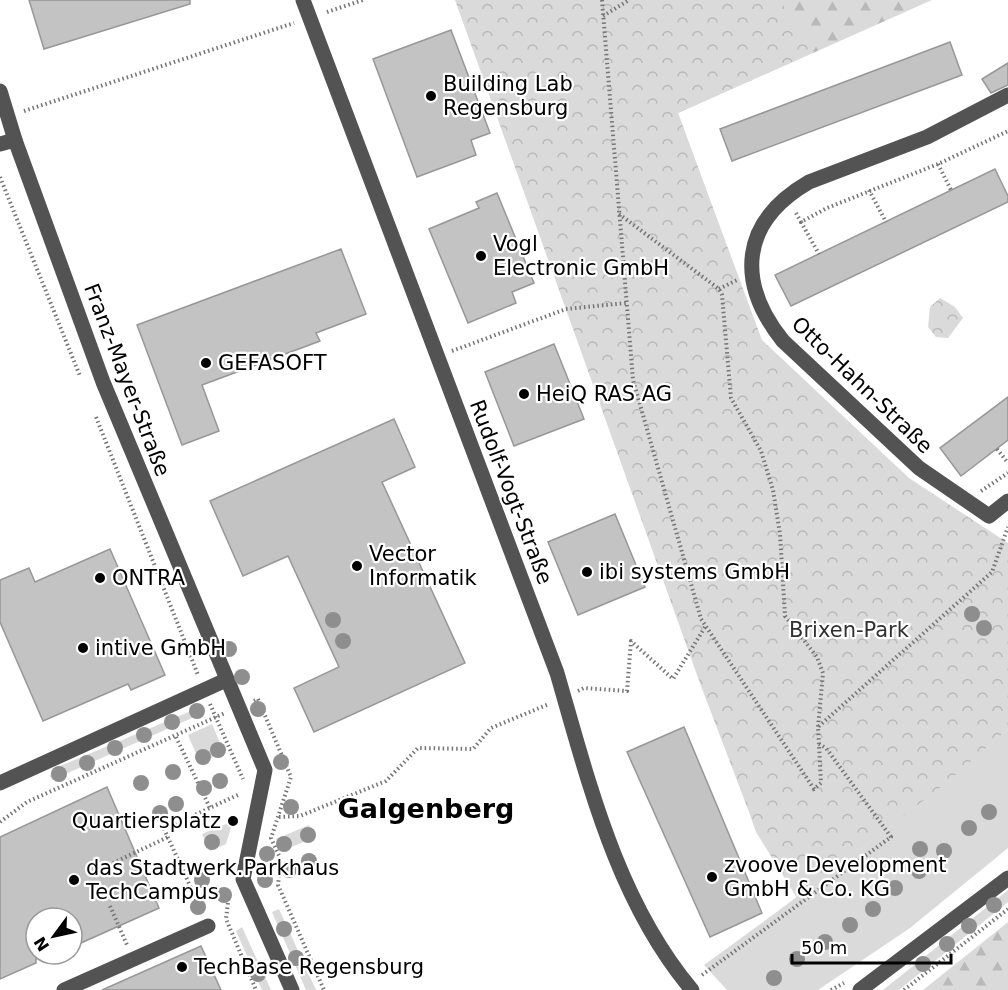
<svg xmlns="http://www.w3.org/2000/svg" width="1008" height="990" font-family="'DejaVu Sans',sans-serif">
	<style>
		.grass { fill: #dadada }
		.forest { fill: url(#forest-firs) }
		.park { fill: url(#park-crowns) }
		.building { fill: #c3c3c3; stroke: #979797; stroke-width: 1.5 }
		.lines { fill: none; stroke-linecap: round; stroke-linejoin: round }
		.path { stroke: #757575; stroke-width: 4; stroke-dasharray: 1.5 3; stroke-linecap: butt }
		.minor { stroke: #535353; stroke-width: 15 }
		.tree { fill: #8e8e8e }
		.poi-dot { fill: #000; stroke: #fff; stroke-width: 2 }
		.labels { text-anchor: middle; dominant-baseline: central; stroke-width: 4.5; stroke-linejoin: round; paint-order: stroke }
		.poi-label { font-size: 21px; fill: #000; stroke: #fff; text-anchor: start }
		.street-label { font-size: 21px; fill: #000; stroke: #fff }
		.park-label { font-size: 21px; fill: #313131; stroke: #fff }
		.district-label { font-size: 27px; font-weight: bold; fill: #000; stroke: #fff }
	</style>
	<defs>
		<pattern id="forest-firs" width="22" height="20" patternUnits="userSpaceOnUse" patternTransform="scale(1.5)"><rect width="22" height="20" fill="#dadada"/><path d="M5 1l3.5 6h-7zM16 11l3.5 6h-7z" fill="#b9b9b9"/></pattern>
		<pattern id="park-crowns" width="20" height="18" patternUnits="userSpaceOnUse" patternTransform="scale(1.5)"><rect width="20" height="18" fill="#dadada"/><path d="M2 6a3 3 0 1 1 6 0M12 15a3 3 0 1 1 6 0" fill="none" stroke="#b9b9b9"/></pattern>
	</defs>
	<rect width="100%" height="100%" fill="#fff"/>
	<g class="grass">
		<polygon points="203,706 201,714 52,780 50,776 53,769"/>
		<polygon points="212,724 224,752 200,763 188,735"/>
		<path d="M1008,729V848L910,928L818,990H727L704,965C808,890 911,813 1008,729Z"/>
		<polygon points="233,821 226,844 210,851 202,834"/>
		<polygon points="309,825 313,838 282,851 276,839"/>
		<polygon points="1008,890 1008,902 899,990 883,990"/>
		<polygon points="279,909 316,990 306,990 272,912"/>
		<polygon points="242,927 271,990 262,990 236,931"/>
	</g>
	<g class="forest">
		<polygon points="681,0 932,0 678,113 706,190 618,60"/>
		<polygon points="1008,922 1008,990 923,990"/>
	</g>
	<g class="park">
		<polygon points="455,0 780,0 814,52 678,113 762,340 909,478 1008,543 1008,729 945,784 797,898 756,832 749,812 701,686"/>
		<polygon points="940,298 955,307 963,318 948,338 936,337 928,327 930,307"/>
	</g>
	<g class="building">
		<polygon points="29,0 190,0 190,4 44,49"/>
		<polygon points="451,30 490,133 471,140 476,155 417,177 373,59"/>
		<polygon points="950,42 962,75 732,161 720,129"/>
		<polygon points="1008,63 1008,85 991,93 982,79"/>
		<polygon points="995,169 1008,196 1008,202 791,306 775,275"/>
		<polygon points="497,193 534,283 512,292 516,303 468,323 429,229 479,208 476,202"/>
		<polygon points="341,249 366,314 316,333 320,341 202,385 219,431 182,445 137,325"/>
		<polygon points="554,344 584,419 514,446 485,372"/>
		<polygon points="1008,397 1008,440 961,476 940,448"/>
		<polygon points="394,419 415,467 382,482 465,663 314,732 294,688 339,667 288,556 243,576 210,501"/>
		<polygon points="615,514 645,587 578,615 548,542"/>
		<polygon points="110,549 165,675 131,690 128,684 43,721 0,622 0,580 29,568 35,582"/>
		<polygon points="684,727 762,913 710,937 627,752"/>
		<polygon points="107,787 159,908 72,947 72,918 36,918 36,963 0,979 0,837"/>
		<polygon points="201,946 221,990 102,990"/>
	</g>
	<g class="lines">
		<g class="path">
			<polyline points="602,0 633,380 701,619 814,789 821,783 818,727 992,572 1008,527"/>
			<polyline points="327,12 363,0"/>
			<polyline points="603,16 629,0"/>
			<polyline points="24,111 294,23"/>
			<polyline points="938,164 951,190"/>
			<polyline points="0,177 80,376"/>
			<polyline points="869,190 886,222"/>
			<polyline points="796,213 801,222 827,208 938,164 1008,131"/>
			<polyline points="619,214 719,289 722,295 731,398 761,451 773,490 780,534 785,616 817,657 823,673 818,727"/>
			<polyline points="801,222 819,254"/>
			<polyline points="719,289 737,280"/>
			<polyline points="452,351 566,309 626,303"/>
			<polyline points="96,417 198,675"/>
			<polyline points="997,449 1008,463"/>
			<polyline points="981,491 1008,473"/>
			<polyline points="578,691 584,688 627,691 631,641 673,679 705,627"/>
			<polyline points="254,701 258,699 291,777 271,838 281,860 278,885 324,990"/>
			<polyline points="210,704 243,779"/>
			<polyline points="176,737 210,808"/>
			<polyline points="279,817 300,816 386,781 418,748 473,749 491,728 549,704"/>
			<polyline points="0,822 27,802 225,713"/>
			<polyline points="113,863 168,837"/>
			<polyline points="229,894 226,919 256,990"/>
			<polyline points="110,906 127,945"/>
			<polyline points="202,912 164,829 240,794"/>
			<polyline points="702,975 891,837 826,748 819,744"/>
			<polyline points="831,990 844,983"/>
			<polyline points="904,990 1008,909"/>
		</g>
		<g class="minor">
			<path d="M303,0L557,673C589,783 617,901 692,990"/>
			<polyline points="0,91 15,140 103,382 265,770 243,879 292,990"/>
			<path d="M1008,95L927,137L809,182C740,222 736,282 783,341L919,468L989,516L1008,501"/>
			<polyline points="0,144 15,140"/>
			<polyline points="0,783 226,680"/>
			<polyline points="64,990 208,926"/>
			<polyline points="860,990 1008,878"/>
		</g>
	</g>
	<g class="tree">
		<circle cx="972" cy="614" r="8"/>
		<circle cx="333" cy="620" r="8"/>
		<circle cx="984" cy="628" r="8"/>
		<circle cx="343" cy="641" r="8"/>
		<circle cx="229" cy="649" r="8"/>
		<circle cx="242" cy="677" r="8"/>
		<circle cx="258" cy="709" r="8"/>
		<circle cx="197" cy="711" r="8"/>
		<circle cx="172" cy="722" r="8"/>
		<circle cx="144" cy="735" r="8"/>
		<circle cx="115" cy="748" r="8"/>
		<circle cx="218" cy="750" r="8"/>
		<circle cx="203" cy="757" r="8"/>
		<circle cx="281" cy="762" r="8"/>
		<circle cx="87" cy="763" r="8"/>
		<circle cx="173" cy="772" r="8"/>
		<circle cx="59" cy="774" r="8"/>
		<circle cx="220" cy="781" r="8"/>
		<circle cx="141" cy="783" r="8"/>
		<circle cx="204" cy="788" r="8"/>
		<circle cx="176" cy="804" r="8"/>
		<circle cx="291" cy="807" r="8"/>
		<circle cx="989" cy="812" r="8"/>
		<circle cx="160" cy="813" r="8"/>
		<circle cx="969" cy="828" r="8"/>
		<circle cx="308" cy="835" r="8"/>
		<circle cx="212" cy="842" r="8"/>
		<circle cx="284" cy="844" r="8"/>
		<circle cx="920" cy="849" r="8"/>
		<circle cx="944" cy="851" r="8"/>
		<circle cx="267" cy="854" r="8"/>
		<circle cx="309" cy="861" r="8"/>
		<circle cx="289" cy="870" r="8"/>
		<circle cx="919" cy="871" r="8"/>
		<circle cx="202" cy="880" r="8"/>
		<circle cx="265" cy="880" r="8"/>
		<circle cx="895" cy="888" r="8"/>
		<circle cx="224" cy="895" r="8"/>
		<circle cx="994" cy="905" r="8"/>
		<circle cx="198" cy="907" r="8"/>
		<circle cx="873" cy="909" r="8"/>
		<circle cx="850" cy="925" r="8"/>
		<circle cx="969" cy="926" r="8"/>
		<circle cx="284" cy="929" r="8"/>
		<circle cx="825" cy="942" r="8"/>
		<circle cx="947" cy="944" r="8"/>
		<circle cx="296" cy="958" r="8"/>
		<circle cx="797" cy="959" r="8"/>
		<circle cx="923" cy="964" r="8"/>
		<circle cx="258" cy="974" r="8"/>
		<circle cx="774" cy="978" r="8"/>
	</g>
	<g class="poi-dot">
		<circle cx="431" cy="96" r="6"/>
		<circle cx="481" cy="256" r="6"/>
		<circle cx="206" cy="363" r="6"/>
		<circle cx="524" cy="394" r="6"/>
		<circle cx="357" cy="566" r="6"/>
		<circle cx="587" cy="572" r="6"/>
		<circle cx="100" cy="578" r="6"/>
		<circle cx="83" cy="648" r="6"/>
		<circle cx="233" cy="821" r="6"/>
		<circle cx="712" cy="877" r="6"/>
		<circle cx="74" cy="880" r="6"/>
		<circle cx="182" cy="967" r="6"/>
	</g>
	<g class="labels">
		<g class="poi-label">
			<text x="443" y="84">Building Lab<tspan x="443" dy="24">Regensburg</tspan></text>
			<text x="493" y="244">Vogl<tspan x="493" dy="24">Electronic GmbH</tspan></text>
			<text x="218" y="363">GEFASOFT</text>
			<text x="536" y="394">HeiQ RAS AG</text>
			<text x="369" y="554">Vector<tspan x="369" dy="24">Informatik</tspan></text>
			<text x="599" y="572">ibi systems GmbH</text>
			<text x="112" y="578">ONTRA</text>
			<text x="95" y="648">intive GmbH</text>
			<text x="221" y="821" text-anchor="end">Quartiersplatz</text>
			<text x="724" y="865">zvoove Development<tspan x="724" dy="24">GmbH &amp; Co. KG</tspan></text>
			<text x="86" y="868">das Stadtwerk.Parkhaus<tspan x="86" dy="24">TechCampus</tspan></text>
			<text x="194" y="967">TechBase Regensburg</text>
		</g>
		<g class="street-label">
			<text transform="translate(127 380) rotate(69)">Franz-Mayer-Straße</text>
			<text transform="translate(862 385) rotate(44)">Otto-Hahn-Straße</text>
			<text transform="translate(511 492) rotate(69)">Rudolf-Vogt-Straße</text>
		</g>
		<g class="park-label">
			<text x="849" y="630">Brixen-Park</text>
		</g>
		<g class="district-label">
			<text x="426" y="808">Galgenberg</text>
		</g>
	</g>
	<g transform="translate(54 936) rotate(237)"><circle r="28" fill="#ffffff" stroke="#999999" stroke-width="1.5"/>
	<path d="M0-4.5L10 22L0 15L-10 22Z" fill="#000000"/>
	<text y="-9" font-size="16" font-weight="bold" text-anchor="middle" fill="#000000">N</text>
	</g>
	<path d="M792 954v9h159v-9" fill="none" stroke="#000000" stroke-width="3"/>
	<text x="801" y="954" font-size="18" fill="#000000" stroke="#ffffff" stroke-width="4.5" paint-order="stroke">50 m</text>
</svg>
